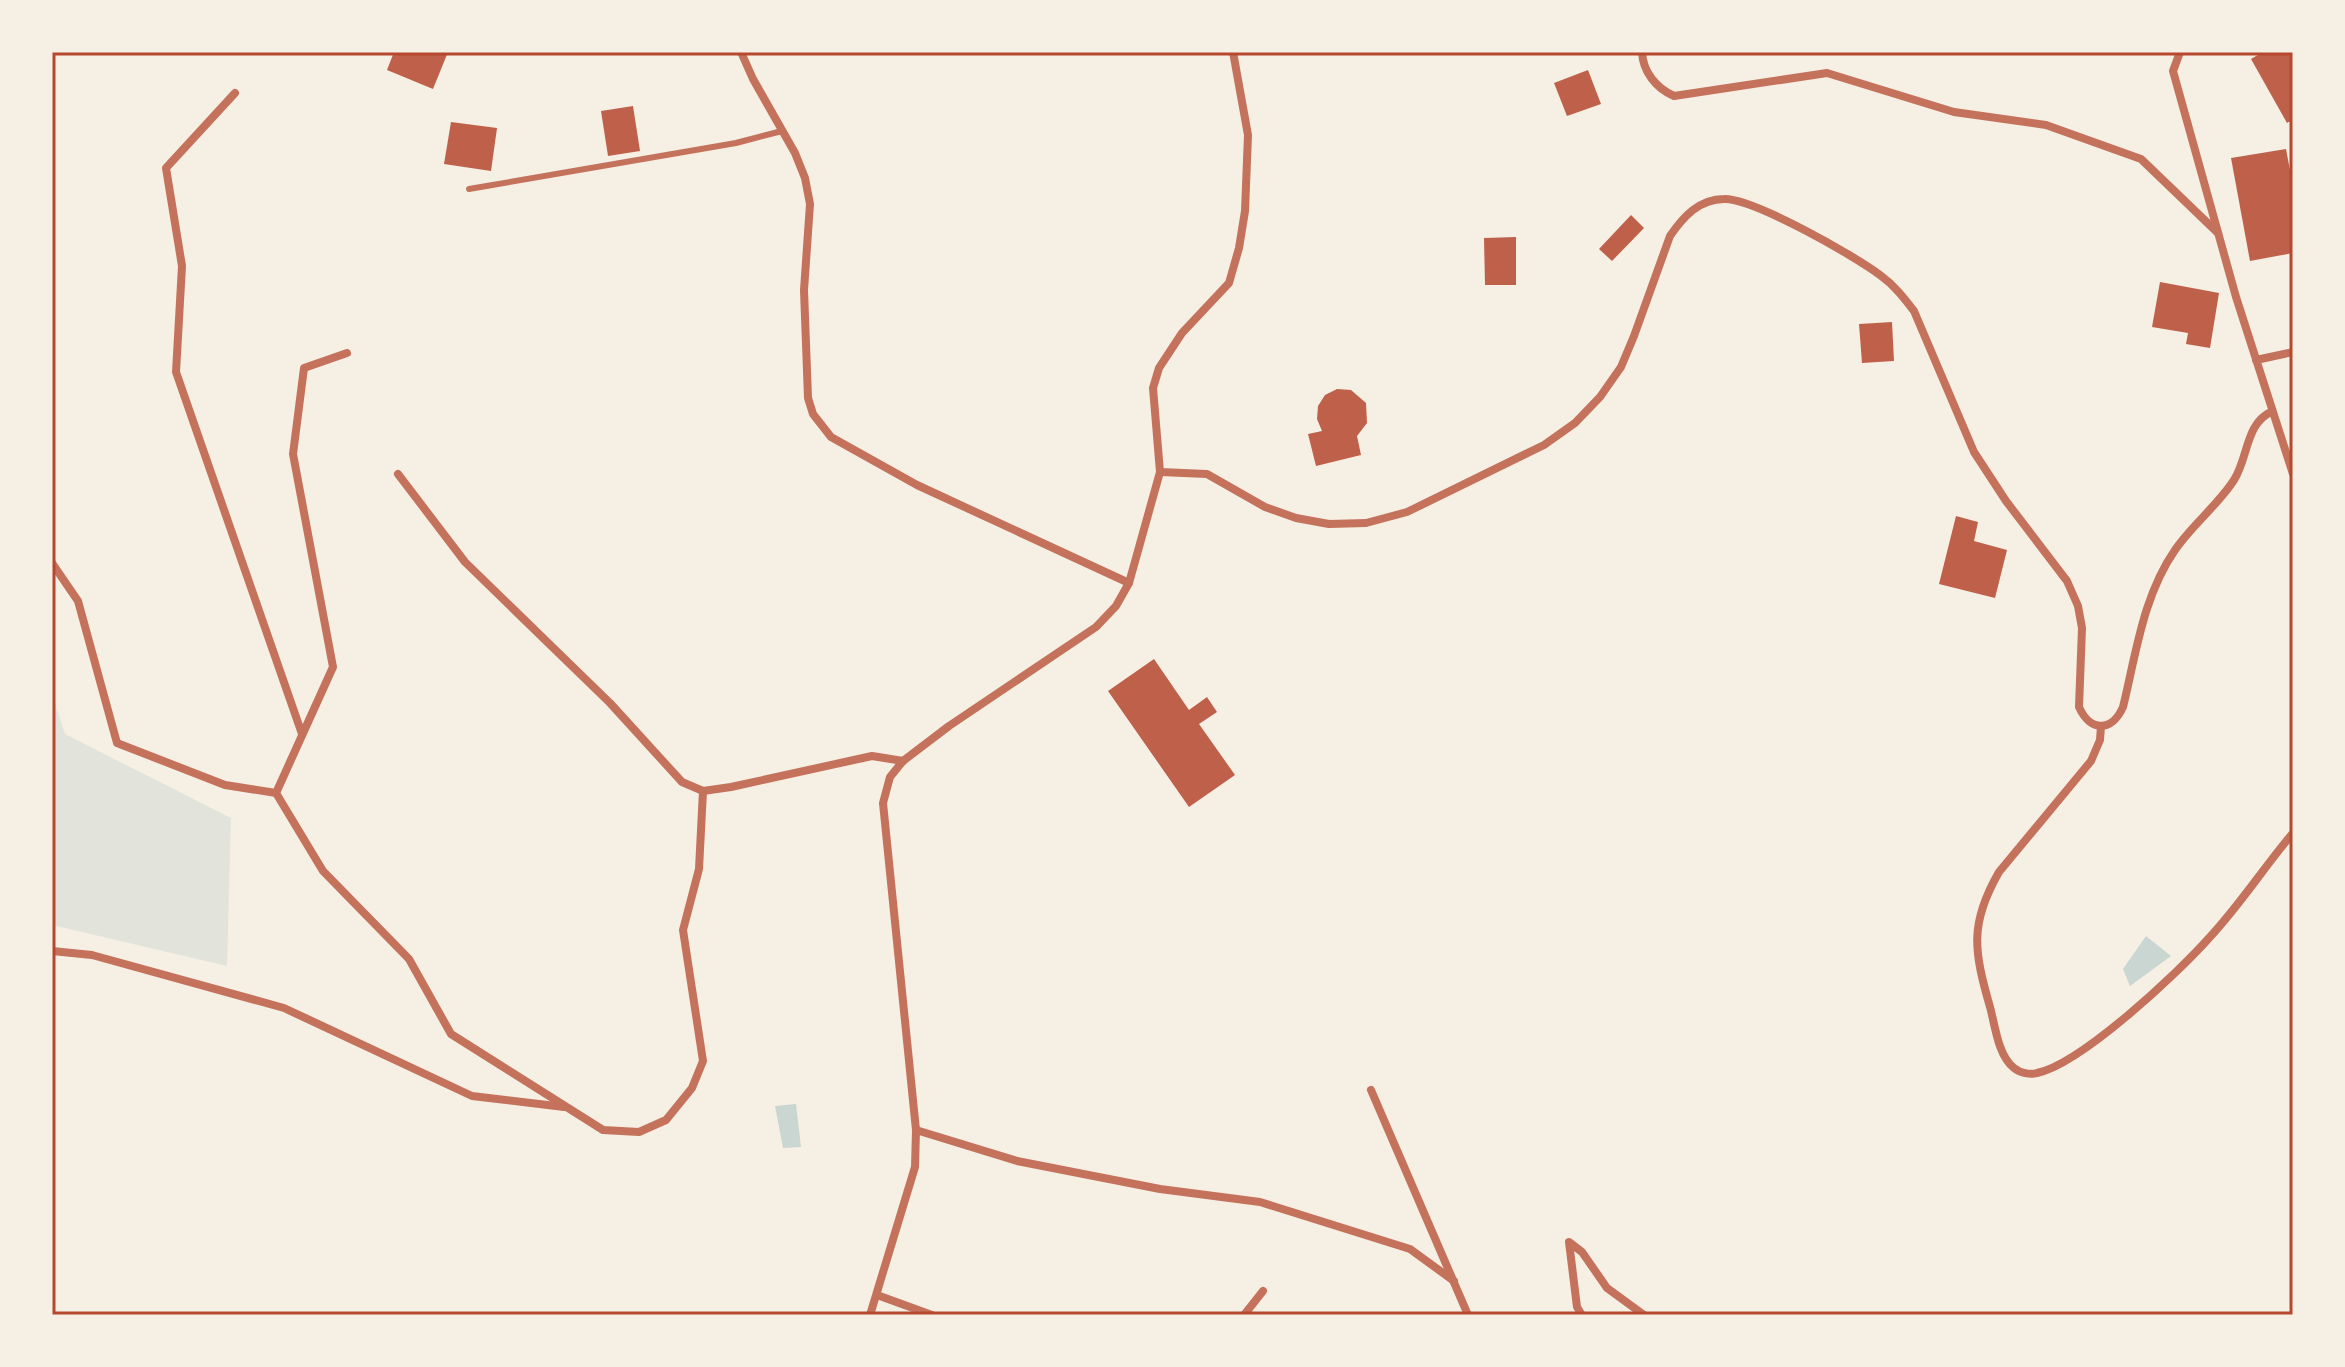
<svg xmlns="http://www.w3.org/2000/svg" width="2345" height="1367" font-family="Poppins,sans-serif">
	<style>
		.green { fill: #e2e4dc }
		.water { fill: #c9d6d2 }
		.building { fill: #bf614a }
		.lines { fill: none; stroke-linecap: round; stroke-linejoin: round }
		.service { stroke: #c5725c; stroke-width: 6 }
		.minor { stroke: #c5725c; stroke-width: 8 }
		.neatline { fill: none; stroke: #b5482f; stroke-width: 3 }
	</style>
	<rect width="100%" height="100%" fill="#f6efe4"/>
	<polygon class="green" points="52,695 65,734 231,818 227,966 52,925"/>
	<g class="water">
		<polygon points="2146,936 2171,956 2130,986 2123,969"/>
		<polygon points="796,1104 801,1147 783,1148 775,1106"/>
	</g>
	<g class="building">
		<polygon points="394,52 448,52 433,89 387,70"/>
		<polygon points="2263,52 2293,52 2293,120 2287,123 2251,59"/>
		<polygon points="1588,70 1601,104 1567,116 1554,83"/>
		<polygon points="633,106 640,151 608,156 601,111"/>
		<polygon points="451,122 497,128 491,171 444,164"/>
		<polygon points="2286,149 2293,186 2293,253 2250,261 2231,158"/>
		<polygon points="1631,215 1644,228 1612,261 1599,249"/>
		<polygon points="1516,237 1516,285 1485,285 1484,238"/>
		<polygon points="2160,282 2219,293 2210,348 2186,344 2188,333 2152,327"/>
		<polygon points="1892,322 1894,361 1862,363 1859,324"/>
		<polygon points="1337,389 1351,390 1366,403 1367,423 1357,436 1361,455 1316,466 1308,434 1322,431 1317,419 1318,406 1325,395"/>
		<polygon points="1956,516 1978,522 1974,541 2007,550 1995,598 1939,584"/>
		<polygon points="1154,659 1189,710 1207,697 1217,712 1199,724 1235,775 1189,807 1108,691"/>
	</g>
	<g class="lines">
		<polyline class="service" points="469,189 736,143 782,131"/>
		<g class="minor">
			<polyline points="741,52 753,79 795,153 805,178 810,204 804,290 808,398 813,414 831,437 917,485 1129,583"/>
			<path d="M1642,52C1643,72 1656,88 1674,96L1827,73L1954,112L2046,125L2141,159L2218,233"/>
			<polyline points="2180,52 2173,71 2236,297 2293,474"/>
			<polyline points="235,93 166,168 182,266 176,372 302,734"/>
			<polyline points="2256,360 2293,352"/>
			<path d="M1160,472L1207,474L1265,507L1296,518L1329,524L1366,523L1407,512L1544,445L1575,423L1600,397L1621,367L1634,336L1670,236C1683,217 1699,199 1724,199C1753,198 1855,256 1880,275C1894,285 1904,298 1914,311L1974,452L2006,501L2067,581L2078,606L2082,628L2079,707C2090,732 2112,732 2123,707C2136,654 2143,596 2175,550C2192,525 2218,505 2234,480C2248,458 2246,423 2271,412"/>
			<polyline points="398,474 465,562 610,703 682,782 703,791 731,787 872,756 903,761"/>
			<polyline points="52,563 78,601 117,743 225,785 276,793 323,871 409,959 451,1034 603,1130 639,1132 666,1120 692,1088 703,1061 683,930 699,869 703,791"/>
			<path d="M2101,726L2100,740L2091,761L1999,872C1969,924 1974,951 1990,1007C1995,1025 1998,1056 2014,1068C2020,1073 2030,1075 2037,1073C2081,1064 2178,973 2209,938C2240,905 2264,867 2293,833"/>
			<polyline points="276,793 333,667 293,454 304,368 347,353"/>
			<polyline points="52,951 92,955 284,1008 472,1096 564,1107"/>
			<polyline points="1371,1090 1468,1315"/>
			<polyline points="916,1130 1017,1161 1160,1189 1260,1202 1410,1249 1454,1281"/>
			<polyline points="877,1295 932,1315"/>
			<polyline points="870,1315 915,1167 916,1130 883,803 890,777 903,761 949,726 1096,627 1116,606 1129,583 1160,472 1153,388 1159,368 1182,333 1229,283 1239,248 1245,211 1248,135 1233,52"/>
			<polyline points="1244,1315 1263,1291"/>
			<polyline points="1582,1315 1577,1307 1569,1242 1582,1252 1607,1288 1644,1315"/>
		</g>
	</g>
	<rect width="2345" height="1367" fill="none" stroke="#f6efe4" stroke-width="108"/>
	<rect x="54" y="54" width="2237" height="1259" class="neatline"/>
</svg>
